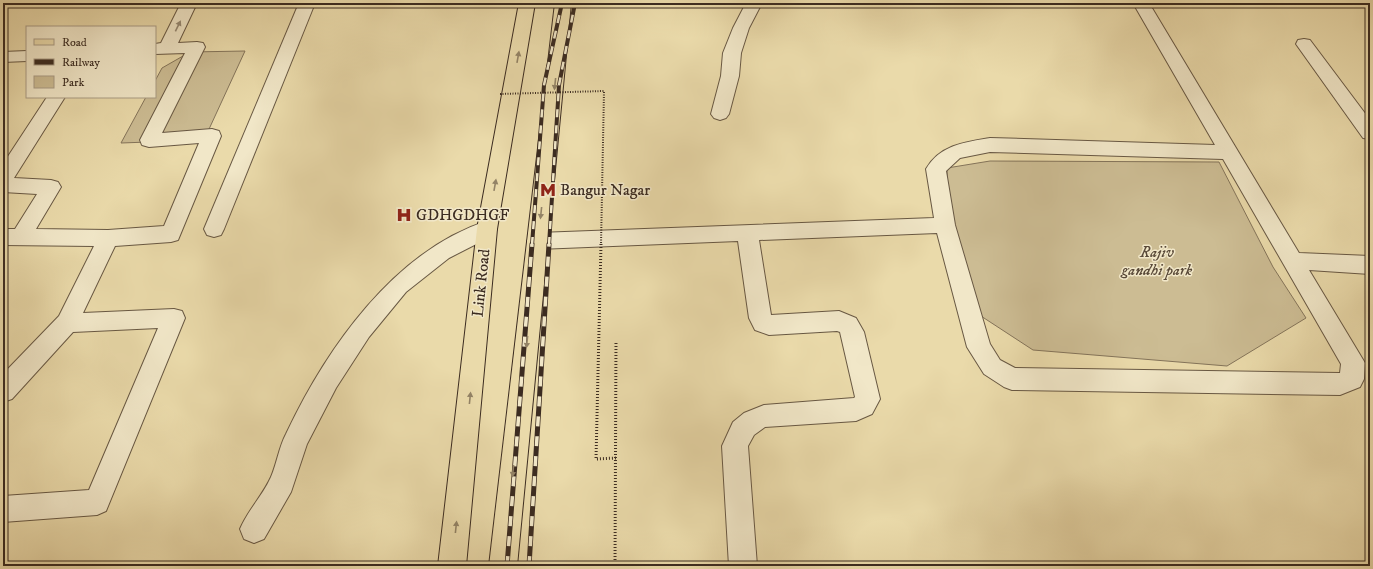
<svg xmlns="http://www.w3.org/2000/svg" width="1373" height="569" font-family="'IM FELL DW Pica',serif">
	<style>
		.green { fill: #ccbc93; stroke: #84745a }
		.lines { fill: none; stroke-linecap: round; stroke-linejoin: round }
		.minor-casing { stroke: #685843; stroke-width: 2 }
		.major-casing { stroke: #3c2c21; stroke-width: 2 }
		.path { stroke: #3c2c21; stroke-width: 3; stroke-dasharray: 1 2; stroke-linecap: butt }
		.minor { fill: #f1e7c8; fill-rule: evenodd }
		.major { fill: #eadaaa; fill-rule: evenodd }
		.rail-far1-casing { stroke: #3c2c21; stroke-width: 4 }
		.rail-casing { stroke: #3c2c21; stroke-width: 5 }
		.rail-far1 { stroke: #f1e7c8; stroke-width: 2.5; stroke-dasharray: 8; stroke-linecap: butt }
		.rail { stroke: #f1e7c8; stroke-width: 3.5; stroke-dasharray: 10; stroke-linecap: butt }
		.path-bridge-far1 { stroke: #3c2c21; stroke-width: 2; stroke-dasharray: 1 1.5; stroke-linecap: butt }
		.path-bridge { stroke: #3c2c21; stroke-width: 3; stroke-dasharray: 1 2; stroke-linecap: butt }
		.oneway { fill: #968a74 }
		.oneway2 { fill: #938366 }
		.labels { text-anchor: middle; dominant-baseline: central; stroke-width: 3; stroke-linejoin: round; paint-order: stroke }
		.poi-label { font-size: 16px; fill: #3c2c21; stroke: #f1e7c8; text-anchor: start }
		.park-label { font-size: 16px; font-style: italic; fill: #594938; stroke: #f1e7c8 }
		.street-label { font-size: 16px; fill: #3c2c21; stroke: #f1e7c8 }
	</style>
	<rect width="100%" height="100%" fill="#eadaaa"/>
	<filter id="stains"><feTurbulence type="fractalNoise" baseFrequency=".005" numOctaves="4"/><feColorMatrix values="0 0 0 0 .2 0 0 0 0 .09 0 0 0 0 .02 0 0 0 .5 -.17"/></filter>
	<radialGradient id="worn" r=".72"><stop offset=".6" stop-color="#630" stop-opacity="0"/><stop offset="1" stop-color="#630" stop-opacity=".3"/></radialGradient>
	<g class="green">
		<polygon points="245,51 204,140 121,143 146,97 155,97 155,81 162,68 190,52"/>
		<polygon points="990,161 1219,162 1273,267 1306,318 1227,366 1033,350 961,303 948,227 947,168"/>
	</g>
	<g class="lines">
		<defs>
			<g id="minor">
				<polygon points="181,3 197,3 178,43 197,42 203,43 205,47 162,133 212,129 219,131 221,136 178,240 171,242 115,246 83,313 174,309 182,311 185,318 106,511 97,515 3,522 3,496 89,490 158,328 73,332 12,399 3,402 3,374 59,316 94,246 3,245 3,229 15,229 37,194 3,192 3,164 47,97 65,97 14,178 51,180 58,182 61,187 36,229 108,230 164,226 199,143 149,147 142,145 140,140 185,53 155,54 155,44 161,43"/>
				<polygon points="299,3 315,3 224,229 221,235 214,237 207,235 204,229"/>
				<polygon points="746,3 762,3 749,28 741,53 739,76 729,114 726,118 720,120 714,118 711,114 721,76 723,53 733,28"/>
				<path d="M1133,3H1149L1299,253L1370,256V274L1309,270L1365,363L1364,379L1360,387L1340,395L1012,390L1004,387L984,374L967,347L937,233L759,240L771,315L839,311L856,318L864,332L880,399L872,414L856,421L765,427L754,435L748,446L757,566H729L722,446L733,422L744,413L764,405L854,398L855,397L840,332L837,331L769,335L755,330L749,318L738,241L538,249L531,247L527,241L531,235L538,233L934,218L926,169C940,145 965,142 990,138L1215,145ZM990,152L1223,159L1341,364L1340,373L1015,368L1000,360L990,344L955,225L946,171L960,158Z"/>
				<polygon points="1304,39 1310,40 1370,120 1370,139 1363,138 1296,44 1298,40"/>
				<polygon points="27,51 27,61 3,62 3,52"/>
				<path d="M487,221L494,223L497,229L494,235L449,258L406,292L369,337L336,388L307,444L291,492L264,539L254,543L244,539L240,529C248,510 263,495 271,477C277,463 279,447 286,434C326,349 394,251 487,221Z"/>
			</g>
			<g id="major">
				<polygon points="519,3 535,3 497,229 466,566 438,566 477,229"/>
				<polygon points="555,3 571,3 517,566 489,566"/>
			</g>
		</defs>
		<use href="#minor" class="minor-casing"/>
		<use href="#major" class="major-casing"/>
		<polyline class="path" points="615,566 616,341"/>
		<use href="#minor" class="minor"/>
		<use href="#major" class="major"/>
		<defs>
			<g id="rail-far1">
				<polyline points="532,245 544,85 562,3"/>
				<polyline points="549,245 559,85 575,3"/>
			</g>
			<g id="rail">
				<polyline points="507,566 532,244"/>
				<polyline points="529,566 549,244"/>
			</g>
		</defs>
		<use href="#rail-far1" class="rail-far1-casing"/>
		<use href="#rail" class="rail-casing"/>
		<use href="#rail-far1" class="rail-far1"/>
		<use href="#rail" class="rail"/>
		<polyline class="path-bridge-far1" points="500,94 604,91 601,245"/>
		<polyline class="path-bridge" points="601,244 596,459 616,458"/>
	</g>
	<defs><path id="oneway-solid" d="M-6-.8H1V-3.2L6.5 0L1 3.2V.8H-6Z"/></defs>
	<use class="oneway" href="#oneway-solid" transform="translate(178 26) rotate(-64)"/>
	<g class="oneway2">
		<use href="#oneway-solid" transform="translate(518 57) rotate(-80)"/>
		<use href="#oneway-solid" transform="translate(555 84) rotate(96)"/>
		<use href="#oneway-solid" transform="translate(495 185) rotate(-80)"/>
		<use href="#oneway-solid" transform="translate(541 213) rotate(96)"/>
		<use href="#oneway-solid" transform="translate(527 342) rotate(96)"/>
		<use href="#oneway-solid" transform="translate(470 398) rotate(-84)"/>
		<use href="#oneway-solid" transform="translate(513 471) rotate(96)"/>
		<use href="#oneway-solid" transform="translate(456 527) rotate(-84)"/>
	</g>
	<defs>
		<symbol id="metro-bare" viewBox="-9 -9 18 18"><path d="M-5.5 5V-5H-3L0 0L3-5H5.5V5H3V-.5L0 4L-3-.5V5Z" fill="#8f2418" stroke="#f1e7c8" stroke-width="2.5" paint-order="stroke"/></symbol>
		<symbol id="hospital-bare" viewBox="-9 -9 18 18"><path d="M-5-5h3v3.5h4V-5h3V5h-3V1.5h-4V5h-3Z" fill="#8f2418" stroke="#f1e7c8" stroke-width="2.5" paint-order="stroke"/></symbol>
	</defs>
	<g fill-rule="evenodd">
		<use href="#metro-bare" x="537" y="179" width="22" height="22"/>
		<use href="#hospital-bare" x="393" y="204" width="22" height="22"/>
	</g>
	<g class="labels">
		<g class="poi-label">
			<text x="560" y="190">Bangur Nagar</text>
			<text x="416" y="215">GDHGDHGF</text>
		</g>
		<g class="park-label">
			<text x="1157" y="252">Rajiv<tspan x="1157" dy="18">gandhi park</tspan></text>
		</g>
		<g class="street-label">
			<text transform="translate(481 283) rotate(-84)">Link Road</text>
		</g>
	</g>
	<rect width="1373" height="569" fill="none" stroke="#eadaaa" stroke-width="16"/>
	<rect x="4" y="4" width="1365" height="561" fill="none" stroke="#3c2c21" stroke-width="2"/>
	<rect x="8" y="8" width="1357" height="553" fill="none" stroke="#3c2c21"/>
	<rect x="26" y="26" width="130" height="72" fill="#f1e7c8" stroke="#a99c85"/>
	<rect x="34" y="39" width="20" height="6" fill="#eadaaa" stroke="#a99c85"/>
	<text x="62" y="46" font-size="12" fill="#3c2c21">Road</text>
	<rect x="34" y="59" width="20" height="6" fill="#3c2c21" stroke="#a99c85"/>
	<text x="62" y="66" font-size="12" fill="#3c2c21">Railway</text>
	<rect x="34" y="76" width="20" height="12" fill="#ccbc93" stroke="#a99c85"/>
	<text x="62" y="86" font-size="12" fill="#3c2c21">Park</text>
	<rect width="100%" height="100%" filter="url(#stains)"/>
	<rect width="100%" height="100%" fill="url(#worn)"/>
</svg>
